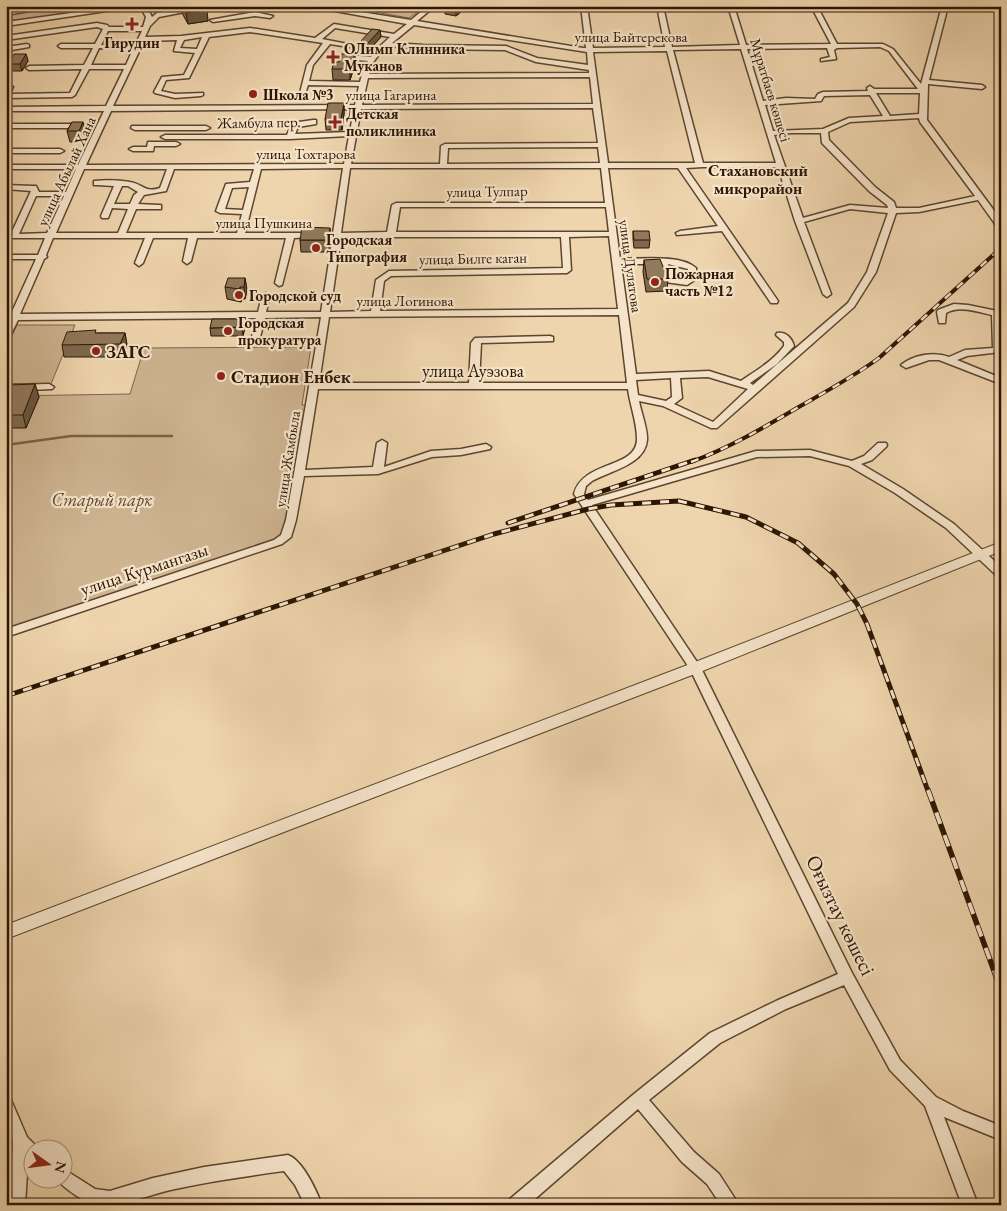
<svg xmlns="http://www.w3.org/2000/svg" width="1007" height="1211" font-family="'EB Garamond',serif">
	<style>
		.green { fill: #ceb491; stroke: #7d644a }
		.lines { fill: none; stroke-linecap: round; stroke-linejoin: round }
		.stream { stroke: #796146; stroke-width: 2.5 }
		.minor-casing { stroke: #5d452d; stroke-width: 3 }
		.tertiary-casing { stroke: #5d452d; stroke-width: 2 }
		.minor { fill: #f5e4ca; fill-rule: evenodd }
		.tertiary { fill: #f5e4ca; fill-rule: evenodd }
		.rail-far2-casing { stroke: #2c1502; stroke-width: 4 }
		.rail-far1-casing { stroke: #2c1502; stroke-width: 5 }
		.rail-casing { stroke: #2c1502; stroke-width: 5.5 }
		.rail-far2 { stroke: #f5e4ca; stroke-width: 2.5; stroke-dasharray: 8; stroke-linecap: butt }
		.rail-far1 { stroke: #f5e4ca; stroke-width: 3; stroke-dasharray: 9; stroke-linecap: butt }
		.rail { stroke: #f5e4ca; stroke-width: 4; stroke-dasharray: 12; stroke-linecap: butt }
		.wall { fill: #7d684e; stroke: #2c1502 }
		.shaded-wall { fill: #665540; stroke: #2c1502 }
		.building { fill: #91795b; stroke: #2c1502 }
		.poi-dot { fill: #8f2418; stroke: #f5e4ca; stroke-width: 2 }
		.labels { text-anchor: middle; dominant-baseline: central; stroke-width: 4.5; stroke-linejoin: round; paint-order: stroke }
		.far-street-label { font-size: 15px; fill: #2c1502; stroke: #f5e4ca }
		.far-poi-label { font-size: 15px; font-weight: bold; fill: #2c1502; stroke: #f5e4ca; text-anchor: start }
		.far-quarter-label { font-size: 16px; font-weight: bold; fill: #2c1502; stroke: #f5e4ca }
		.poi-label { font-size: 18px; font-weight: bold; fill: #2c1502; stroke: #f5e4ca; text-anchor: start }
		.street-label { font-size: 18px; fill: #2c1502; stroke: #f5e4ca }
		.park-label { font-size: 18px; font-style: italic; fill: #5d452d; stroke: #f5e4ca }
		.near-street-label { font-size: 21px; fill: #2c1502; stroke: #f5e4ca }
	</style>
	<rect width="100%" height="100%" fill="#efd5ae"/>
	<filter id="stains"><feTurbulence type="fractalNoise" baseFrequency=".004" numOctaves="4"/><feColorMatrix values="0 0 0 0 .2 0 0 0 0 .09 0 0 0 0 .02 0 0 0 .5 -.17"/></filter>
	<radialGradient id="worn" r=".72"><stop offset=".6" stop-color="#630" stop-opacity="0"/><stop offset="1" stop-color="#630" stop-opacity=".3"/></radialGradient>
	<g class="green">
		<polygon points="72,6 129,6 6,23 6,15"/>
		<polygon points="341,6 425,6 409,18"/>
		<polygon points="17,325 75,325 51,384 6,384 6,349"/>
		<polygon points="311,347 302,405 307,405 282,539 6,630 6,396 130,394 144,348"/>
	</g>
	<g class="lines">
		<polyline class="stream" points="6,445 71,436 172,436"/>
		<defs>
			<g id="minor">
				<polygon points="41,6 59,6 6,15 6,11"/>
				<polygon points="122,6 140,6 6,26 6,22"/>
				<path d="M140,6H146L152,17L157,13L200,6H216L159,17L150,26L145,37L181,36L250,28L315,38L334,24L394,34L407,24L307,6H323L411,20L428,6H435L417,21L583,48H586L581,6H587L593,48L665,47L657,6H663L672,47L740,45L728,6H734L746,45L831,44L811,6H817L837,44H883L893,49L921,84L942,6H948L929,80L982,85L985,87L982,89L928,84L927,120L1001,220V228H998L978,200L919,212L896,213L876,272L854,307L717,428H711L663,406L639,401C641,412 648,430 647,440C645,465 609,471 592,481L586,486L584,494L588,500L756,451L810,450L852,461L864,456L878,443H886L887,445L886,447L872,460L861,464L903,489L954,524L1001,567V577L997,576L946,528L895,493L849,466L810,456L757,457L592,505L701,668L852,973L900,1060L936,1097L963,1111L1001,1126V1140L944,1117L978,1205H962L925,1106L890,1070L844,985L786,1009L720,1043L649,1100L694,1152L719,1174L739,1205H721L707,1184L682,1162L638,1109L528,1205H508L510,1199L634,1094L710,1033L776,1001L838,974L690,669L574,494C583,460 637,469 637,439C637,422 630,405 628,389H318L305,470L373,467L377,443L382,440L387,443L384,467L431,451L461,449L486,444L491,447L490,449L461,455L432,457L378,474L304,476L296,520L291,537L282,544L6,637V629L274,540L281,535L286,520L321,317L265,318L260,337L256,340L252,337L256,318L18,320L10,336L6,339V325L9,320H6V314H11L36,259H6V255H38L45,238H6V234H11L31,191L6,189V185L33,186H36L39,192H66L76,169H6V165H78L104,111H6V107L106,106L124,69H89L75,95L72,97L6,98V84L13,87L10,94L70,93L82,69L29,70L26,68L29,66L84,65L93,48H61L58,46L61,44H95L103,29L97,27L6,40V36L97,23L107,25L109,27H143L146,17ZM414,25L587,52L588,65L537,58L506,46L423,45L392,43ZM335,28L390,37L376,50L371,57L346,55L343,57L346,59L368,61L364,67L360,82L309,81L313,65L330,44L355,48L358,46L322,39ZM108,31H142L135,45H101ZM250,32L323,43L307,65L300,93L305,94L308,85L359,86L355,105L113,106L144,41L177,40L174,51L195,53L184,75L162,77L154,92L155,93L175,98L201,96L203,95V93L175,94L161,91L166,80L189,78L209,37ZM202,37L197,49L180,48L184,40ZM388,46L423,49L505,50L536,62L589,70V73L369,74C371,62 379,54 388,46ZM880,47L889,51L918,89H874L870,86L867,88L868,91L823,92L818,94L815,99L786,98L763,101L747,49L827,48L830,57L821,59V61L836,59L834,50L837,48ZM99,48L133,49L126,65H91ZM741,49L776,163H703L673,50ZM667,51L695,163H608L593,52ZM590,77L593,104L362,105L368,78ZM876,93H920L919,114L890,116ZM870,95L883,116L849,118L823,129L773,131L765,105L821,101L824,96ZM593,108L598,143L445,144L441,146L440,164H351L361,109ZM354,109L350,132L295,134L298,127L316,124V120H313L292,123L287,135H165L161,137L165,139H290L349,136L344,164L86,165L111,111ZM919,118L920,122L975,196L919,208H896L894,202L875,187L829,140L828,132L850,122ZM791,133H821L822,143L869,191L887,205L888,208L850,205L803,218L774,135ZM598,147L600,163L447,164L448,148ZM703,167H778L795,221L823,294L827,297L831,294L804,222L850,209L888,213L867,272L848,303L753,385L750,383L777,364L794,346C792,338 785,331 777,333L776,335L784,342V346C773,361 757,370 741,381L709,371L636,374L621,264H659L665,282L687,285L696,279V268C681,254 641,259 620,259L608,168H678L718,226L680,231L676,233L677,235L722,231L771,303H777L778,301L686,168ZM343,168L333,233L326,235L333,237L321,312H266L270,296L266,293L262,296L258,312L20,314L44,259L47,257L46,255L53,238H145L135,263L139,266L143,263L153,238H188L183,261L187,264L191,261L197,238H286L275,283L279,286L282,285L294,238L314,237L318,235L314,233H245L261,169ZM350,168H601L605,203H396L392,205L387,232L341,233ZM84,169H167L160,188C144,193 143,184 130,182C119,180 105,180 94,181V185H97L114,186L101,216L102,218H108L112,208L128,209L118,233H56ZM174,169H254L250,182L226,184L216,211L220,213L242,214L237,233H126L136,209H161V205H158L138,204L144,195L166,191ZM122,186H128L138,192L134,195L130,204H114ZM249,187L243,210L225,209L232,188ZM36,196H64L47,233L19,234ZM400,207H606L609,232H396ZM609,236L618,309L380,311L384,281L391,276L567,273L571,270L569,237ZM341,237H561L563,268L389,271L376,280L371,311L330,312ZM668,264L688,269V278H672ZM619,315L627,383H479L481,343L553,341V337L550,336L475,338L471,343L469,383H319L329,317ZM708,377L748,389L713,422L674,404L682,398L680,378ZM671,378L672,397L666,401L638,395L636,380Z"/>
				<polygon points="255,12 273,16 270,18 255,16 213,22 210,20"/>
				<polygon points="27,44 29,45 29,47 6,51 6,47"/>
				<polygon points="6,124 77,124 81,126 77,128 6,128"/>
				<polygon points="132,126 206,126 210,128 206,130 135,130 131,128"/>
				<polygon points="148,142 176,142 180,144 176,146 154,146 153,151 133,151 129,149 133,147 147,147"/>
				<polygon points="6,149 60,149 64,151 60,153 6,153"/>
				<path d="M954,304L968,305L997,311L1001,310L1000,352L967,356L957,360L1001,378V384L939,360H929L906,368L901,365C913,355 934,351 949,357L965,350L993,348L992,315C977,312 960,305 946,313L945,323H939L937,312L938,310Z"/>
				<polygon points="49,384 54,387 52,389 6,391 6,385"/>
				<polygon points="6,1098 11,1100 27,1137 38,1148 32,1148 32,1159 28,1158 25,1205 9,1205 13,1142 6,1125"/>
				<path d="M288,1155C303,1161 316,1190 322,1205H305L295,1185L284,1171C248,1176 211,1181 175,1189C150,1194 123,1207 97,1205C86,1204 62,1187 56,1178H62V1168L95,1189L110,1191L153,1178L204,1167Z"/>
			</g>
			<polygon id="tertiary" points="1001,542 1001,551 700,672 6,939 6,925 690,664"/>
		</defs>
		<use href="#minor" class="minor-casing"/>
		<use href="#tertiary" class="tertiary-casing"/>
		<use href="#minor" class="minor"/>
		<use href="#tertiary" class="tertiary"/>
		<defs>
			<path id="rail-far2" d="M691,462C729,448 763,428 797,408C825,392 853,377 879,358L1001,248"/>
			<g id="rail-far1">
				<polyline points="508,523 695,460"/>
				<polyline points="6,696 494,534 588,509 611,505 679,501 746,517 798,543 834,574 857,604 867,624 928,791"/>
			</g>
			<polyline id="rail" points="928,790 1001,990"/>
		</defs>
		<use href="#rail-far2" class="rail-far2-casing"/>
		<use href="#rail-far1" class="rail-far1-casing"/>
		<use href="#rail" class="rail-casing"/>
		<use href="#rail-far2" class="rail-far2"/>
		<use href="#rail-far1" class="rail-far1"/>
		<use href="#rail" class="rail"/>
	</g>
	<g class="wall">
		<polygon points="181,6 205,6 208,21 188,24 183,15"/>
		<polygon points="446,6 467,6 467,7 456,16 445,14 445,8"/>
		<polygon points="380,30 381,37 368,51 360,49 360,42"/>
		<polygon points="26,54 28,61 22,71 9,71 8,64"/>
		<polygon points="355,54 355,65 350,80 333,80 332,69 339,62"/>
		<polygon points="344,103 344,114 342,130 326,130 325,119"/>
		<polygon points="72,122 86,133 81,142 70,142 67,131"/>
		<polygon points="633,231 650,240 649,248 634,248 633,239"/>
		<polygon points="300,240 331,240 329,252 301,252"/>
		<polygon points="644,260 668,279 667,291 646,292 643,272"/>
		<polygon points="245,278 247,290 245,299 242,299 241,302 227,299 225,287"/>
		<polygon points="245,327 243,336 211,336 210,328"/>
		<polygon points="97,333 125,333 127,345 123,357 64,357 62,345"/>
		<polygon points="35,384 39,397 26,428 6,428 6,392"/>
	</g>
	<g class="shaded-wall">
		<polygon points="460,6 467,6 467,7 456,16 456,9"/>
		<polygon points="207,9 208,21 188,24 186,13"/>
		<polygon points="380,30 381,37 368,51 367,44"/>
		<polygon points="26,54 28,61 22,71 20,64"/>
		<polygon points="355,54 355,65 350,80 350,69"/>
		<polygon points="344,103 344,114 342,130 341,119"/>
		<polygon points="83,122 86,133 81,142 79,131"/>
		<polygon points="330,228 331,240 329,252 328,240"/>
		<polygon points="245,278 247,290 245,299 244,287"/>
		<polygon points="240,287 242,299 241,302 239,289"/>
		<polygon points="244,319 245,327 243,336 242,327"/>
		<polygon points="125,333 127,345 123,357 120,344"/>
		<polygon points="35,384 39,397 26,428 23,415"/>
	</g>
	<g class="building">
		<polygon points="182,6 205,6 207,10 186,13"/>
		<polygon points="446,6 460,6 456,9 445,8"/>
		<polygon points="372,29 380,30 367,44 360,42"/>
		<polygon points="14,54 26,54 20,64 8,64"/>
		<polygon points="341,54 355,54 350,69 332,69 334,62 339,62"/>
		<polygon points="328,103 344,103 341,119 325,119"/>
		<polygon points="72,122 83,122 79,131 67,131"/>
		<polygon points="302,227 330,228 328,240 300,240"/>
		<polygon points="633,231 649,231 650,240 634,240"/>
		<polygon points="660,259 668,279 647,279 644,260"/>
		<polygon points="228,278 245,278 244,287 240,287 239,289 225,287"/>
		<polygon points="212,319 244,319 242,327 210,328"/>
		<polygon points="96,330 95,333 125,333 120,344 62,345 67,332"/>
		<polygon points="35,384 23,415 6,415 6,392 9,385"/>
	</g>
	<g class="poi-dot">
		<path d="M129.5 16.5h5v5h5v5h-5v5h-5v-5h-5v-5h5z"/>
		<path d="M330.5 49.5h5v5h5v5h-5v5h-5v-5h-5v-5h5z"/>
		<circle cx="253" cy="94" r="5"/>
		<path d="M332.5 114.5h5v5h5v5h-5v5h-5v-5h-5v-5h5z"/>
		<circle cx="316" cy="248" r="5"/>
		<circle cx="655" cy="282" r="5"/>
		<circle cx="239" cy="295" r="5"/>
		<circle cx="228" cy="331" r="5"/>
		<circle cx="96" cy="351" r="5"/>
		<circle cx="221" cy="376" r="5"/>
	</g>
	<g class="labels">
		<g class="far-street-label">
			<text x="631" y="36">улица Байтерекова</text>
			<text transform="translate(771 90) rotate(73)">Мұратбаев көшесі</text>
			<text x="391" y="94">улица Гагарина</text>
			<text transform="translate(259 122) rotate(-1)">Жамбула пер.</text>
			<text x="306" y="153">улица Тохтарова</text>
			<text transform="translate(66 171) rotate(-65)">улица Абылай Хана</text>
			<text transform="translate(487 191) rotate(-1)">улица Тулпар</text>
			<text x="264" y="222">улица Пушкина</text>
			<text transform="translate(473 258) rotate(-1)">улица Билге каган</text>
			<text transform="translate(631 266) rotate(82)">улица Дулатова</text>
			<text x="405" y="300">улица Логинова</text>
			<text transform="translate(287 459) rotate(-81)">улица Жамбыла</text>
		</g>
		<g class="far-poi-label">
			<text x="132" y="42" text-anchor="middle">Гирудин</text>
			<text x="344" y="48">ОЛимп Клинника<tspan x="344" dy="17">Муканов</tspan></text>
			<text x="263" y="94">Школа №3</text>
			<text x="346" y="113">Детская<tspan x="346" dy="17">поликлиника</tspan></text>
			<text x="326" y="239">Городская<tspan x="326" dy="17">Типография</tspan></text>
			<text x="665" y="273">Пожарная<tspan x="665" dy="17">часть №12</tspan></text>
			<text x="249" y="295">Городской суд</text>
			<text x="238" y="322">Городская<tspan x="238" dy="17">прокуратура</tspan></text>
		</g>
		<g class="far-quarter-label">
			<text x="758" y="170">Стахановский<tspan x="758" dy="18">микрорайон</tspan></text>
		</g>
		<g class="poi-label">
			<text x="106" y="351">ЗАГС</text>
			<text x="231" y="376">Стадион Енбек</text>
		</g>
		<g class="street-label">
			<text x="473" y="370">улица Ауэзова</text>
			<text transform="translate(144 569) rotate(-18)">улица Курмангазы</text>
		</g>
		<g class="park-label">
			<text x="102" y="499">Старый парк</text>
		</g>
		<g class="near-street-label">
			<text transform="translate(841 915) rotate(64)">Оғызтау көшесі</text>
		</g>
	</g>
	<rect width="1007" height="1211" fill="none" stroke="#efd5ae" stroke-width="25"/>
	<rect x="8" y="8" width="992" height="1196" fill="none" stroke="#2c1502" stroke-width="2.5"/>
	<rect x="12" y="12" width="982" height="1186" fill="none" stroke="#2c1502"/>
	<g transform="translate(48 1164) rotate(104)"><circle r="24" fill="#f5e4ca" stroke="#a5917a"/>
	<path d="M0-4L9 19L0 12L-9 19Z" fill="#8f2418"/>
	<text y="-8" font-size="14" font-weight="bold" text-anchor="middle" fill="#2c1502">N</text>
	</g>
	<rect width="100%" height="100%" filter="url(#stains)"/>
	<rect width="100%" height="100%" fill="url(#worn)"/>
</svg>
